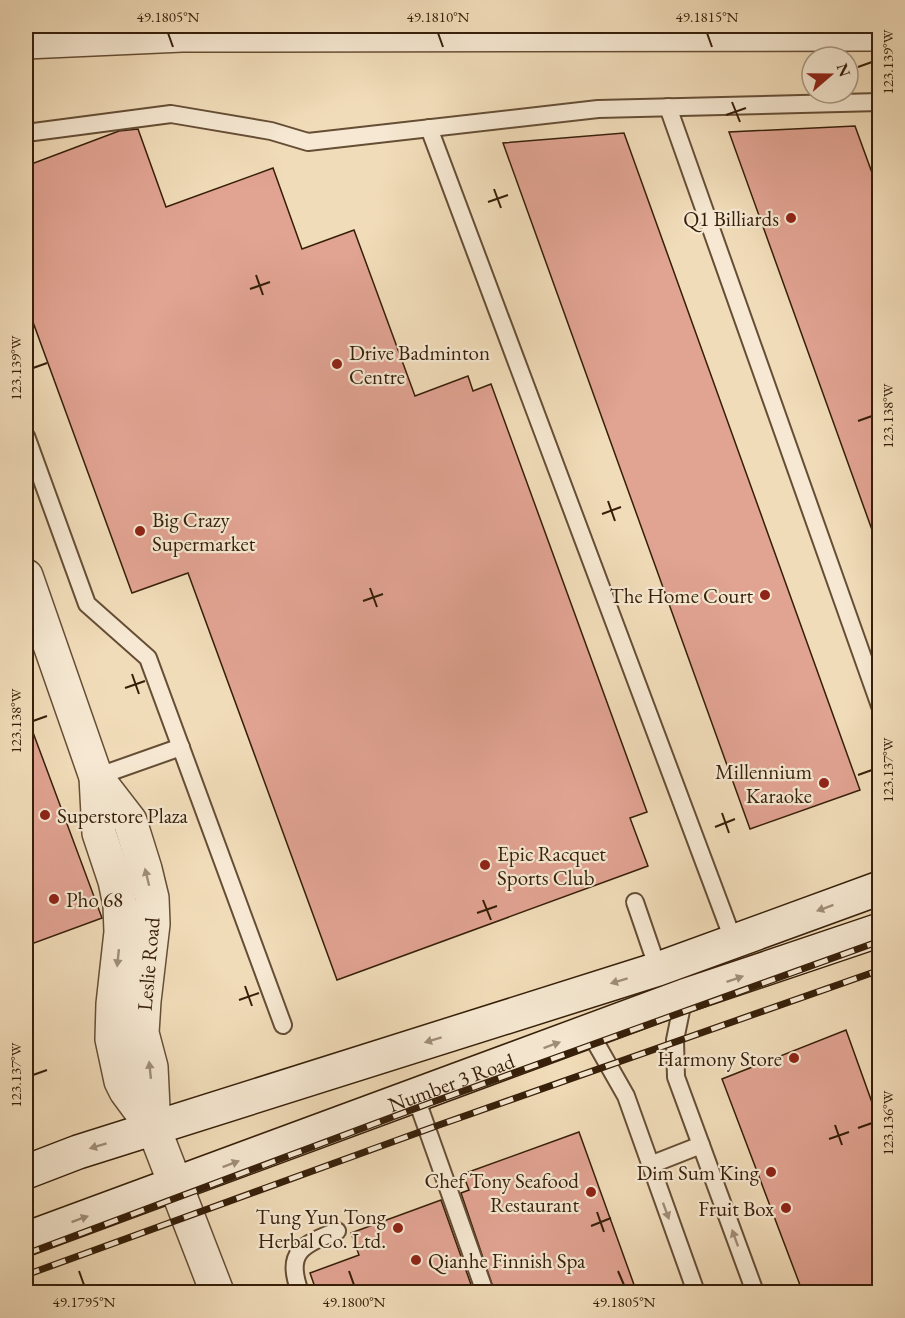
<svg xmlns="http://www.w3.org/2000/svg" width="905" height="1318" font-family="'EB Garamond',serif">
	<style>
		.building { fill: #e1a392; stroke: #361f09; stroke-width: 1.5 }
		.lines { fill: none; stroke-linecap: round; stroke-linejoin: round }
		.service-casing { stroke: #654e35; stroke-width: 20 }
		.tertiary-casing { stroke: #654e35; stroke-width: 36 }
		.secondary-casing { stroke: #361f09; stroke-width: 36 }
		.service { stroke: #f6e8d2; stroke-width: 16 }
		.tertiary { stroke: #f6e8d2; stroke-width: 33 }
		.secondary { stroke: #f6e8d2; stroke-width: 33 }
		.rail-casing { stroke: #361f09; stroke-width: 7 }
		.rail { stroke: #f6e8d2; stroke-width: 4.5; stroke-dasharray: 14; stroke-linecap: butt }
		.oneway { fill: #a08e78 }
		.ticks { fill: none; stroke: #361f09; stroke-width: 2 }
		.poi-dot { fill: #8f2418; stroke: #f6e8d2; stroke-width: 2 }
		.labels { text-anchor: middle; dominant-baseline: central; stroke-width: 4.5; stroke-linejoin: round; paint-order: stroke }
		.poi-label { font-size: 21px; fill: #361f09; stroke: #f6e8d2; text-anchor: end }
		.street-label { font-size: 21px; fill: #361f09; stroke: #f6e8d2 }
		.neatline { fill: none; stroke: #361f09; stroke-width: 2 }
		.ticks-label { font-size: 15px; text-anchor: middle; fill: #361f09 }
	</style>
	<rect width="100%" height="100%" fill="#f1dcb9"/>
	<filter id="stains"><feTurbulence type="fractalNoise" baseFrequency=".00333" numOctaves="4"/><feColorMatrix values="0 0 0 0 .2 0 0 0 0 .09 0 0 0 0 .02 0 0 0 .5 -.17"/></filter>
	<radialGradient id="worn" r=".72"><stop offset=".6" stop-color="#630" stop-opacity="0"/><stop offset="1" stop-color="#630" stop-opacity=".3"/></radialGradient>
	<g class="building">
		<polygon points="855,126 879,192 879,541 876,541 729,132"/>
		<polygon points="138,129 166,207 273,168 302,249 354,230 415,396 468,376 473,391 491,384 647,812 630,818 648,866 337,980 188,573 132,593 26,303 26,166 119,131"/>
		<polygon points="624,133 860,790 750,829 503,143"/>
		<polygon points="26,719 28,719 102,918 26,946"/>
		<polygon points="846,1030 879,1122 879,1293 803,1293 722,1079"/>
		<polygon points="579,1132 637,1293 495,1293 461,1193 469,1190 463,1174"/>
		<polygon points="441,1200 474,1293 317,1293 310,1273 359,1255 351,1233"/>
	</g>
	<g class="lines">
		<defs>
			<g id="service">
				<polyline points="668,107 880,706"/>
				<polyline points="429,128 734,942"/>
				<polyline points="26,133 171,114 271,131 308,142 598,109 880,102"/>
				<polyline points="26,436 87,604 148,658 283,1025"/>
				<polyline points="96,777 181,747"/>
				<polyline points="635,902 658,969"/>
				<polyline points="684,996 675,1040 676,1077 755,1292"/>
				<polyline points="589,1031 626,1096 696,1292"/>
				<polyline points="415,1095 485,1292"/>
				<polyline points="650,1165 701,1145"/>
				<path d="M300,1292C285,1252 302,1245 337,1231"/>
			</g>
			<g id="tertiary">
				<polyline points="26,42 182,35 880,34"/>
				<polyline points="26,576 96,777 99,833 115,881 120,905 121,932 113,1004 112,1039 121,1081 126,1091 154,1129 217,1292"/>
				<polyline points="96,777 130,821 145,869 152,898 153,924 144,1001 142,1033 151,1067 154,1129"/>
			</g>
			<g id="secondary">
				<polyline points="26,1172 78,1152 658,969 880,888"/>
				<path id="s1" d="M26,1239L684,996L880,930"/>
			</g>
		</defs>
		<use href="#service" class="service-casing"/>
		<use href="#tertiary" class="tertiary-casing"/>
		<use href="#secondary" class="secondary-casing"/>
		<use href="#service" class="service"/>
		<use href="#tertiary" class="tertiary"/>
		<use href="#secondary" class="secondary"/>
		<defs>
			<g id="rail">
				<polyline points="26,1254 430,1103 880,941"/>
				<polyline points="26,1275 439,1125 880,970"/>
			</g>
		</defs>
		<use href="#rail" class="rail-casing"/>
		<use href="#rail" class="rail"/>
	</g>
	<defs><path id="oneway-solid" d="M-6-.8H1V-3.2L6.5 0L1 3.2V.8H-6Z" transform="scale(1.5)"/></defs>
	<g class="oneway">
		<use href="#oneway-solid" transform="translate(147 877) rotate(-104)"/>
		<use href="#oneway-solid" transform="translate(825 908) rotate(160)"/>
		<use href="#oneway-solid" transform="translate(118 958) rotate(96)"/>
		<use href="#oneway-solid" transform="translate(735 979) rotate(-19)"/>
		<use href="#oneway-solid" transform="translate(619 981) rotate(163)"/>
		<use href="#oneway-solid" transform="translate(433 1040) rotate(163)"/>
		<use href="#oneway-solid" transform="translate(552 1045) rotate(-20)"/>
		<use href="#oneway-solid" transform="translate(150 1070) rotate(-96)"/>
		<use href="#oneway-solid" transform="translate(98 1146) rotate(163)"/>
		<use href="#oneway-solid" transform="translate(231 1164) rotate(-21)"/>
		<use href="#oneway-solid" transform="translate(666 1211) rotate(70)"/>
		<use href="#oneway-solid" transform="translate(80 1219) rotate(-20)"/>
		<use href="#oneway-solid" transform="translate(735 1238) rotate(-110)"/>
	</g>
	<path class="ticks" d="M168,33L173,47M438,33L443,47M707,33L712,47M858,67L872,62M732,102L740,122M726,115L746,108M494,189L501,208M488,202L508,195M256,275L263,295M250,289L270,282M33,368L47,363M858,421L872,416M608,501L615,521M602,514L621,507M370,588L377,607M363,601L383,594M132,674L139,694M125,688L145,681M33,721L47,716M858,775L872,770M722,813L729,833M715,827L735,819M483,900L491,920M477,913L497,906M245,986L252,1006M239,1000L259,993M33,1075L47,1070M835,1125L842,1145M858,1128L872,1123M829,1139L849,1132M597,1212L604,1232M591,1226L611,1218M79,1271L84,1285M349,1271L354,1285M618,1271L624,1285"/>
	<g class="poi-dot">
		<circle cx="791" cy="218" r="6"/>
		<circle cx="337" cy="364" r="6"/>
		<circle cx="140" cy="531" r="6"/>
		<circle cx="765" cy="595" r="6"/>
		<circle cx="824" cy="783" r="6"/>
		<circle cx="45" cy="815" r="6"/>
		<circle cx="485" cy="865" r="6"/>
		<circle cx="54" cy="899" r="6"/>
		<circle cx="794" cy="1058" r="6"/>
		<circle cx="771" cy="1172" r="6"/>
		<circle cx="591" cy="1192" r="6"/>
		<circle cx="786" cy="1208" r="6"/>
		<circle cx="398" cy="1228" r="6"/>
		<circle cx="416" cy="1260" r="6"/>
	</g>
	<g class="labels">
		<g class="poi-label">
			<text x="779" y="218">Q1 Billiards</text>
			<text x="349" y="352" text-anchor="start">Drive Badminton<tspan x="349" dy="24">Centre</tspan></text>
			<text x="152" y="519" text-anchor="start">Big Crazy<tspan x="152" dy="24">Supermarket</tspan></text>
			<text x="753" y="595">The Home Court</text>
			<text x="812" y="771">Millennium<tspan x="812" dy="24">Karaoke</tspan></text>
			<text x="57" y="815" text-anchor="start">Superstore Plaza</text>
			<text x="497" y="853" text-anchor="start">Epic Racquet<tspan x="497" dy="24">Sports Club</tspan></text>
			<text x="66" y="899" text-anchor="start">Pho 68</text>
			<text x="782" y="1058">Harmony Store</text>
			<text x="759" y="1172">Dim Sum King</text>
			<text x="579" y="1180">Chef Tony Seafood<tspan x="579" dy="24">Restaurant</tspan></text>
			<text x="774" y="1208">Fruit Box</text>
			<text x="386" y="1216">Tung Yun Tong<tspan x="386" dy="24">Herbal Co. Ltd.</tspan></text>
			<text x="428" y="1260" text-anchor="start">Qianhe Finnish Spa</text>
		</g>
		<g class="street-label">
			<text transform="translate(148 964) rotate(-85)">Leslie Road</text>
			<text stroke="none"><textPath href="#s1" startOffset="453">Number 3 Road</textPath></text>
		</g>
	</g>
	<rect width="905" height="1318" fill="none" stroke="#f1dcb9" stroke-width="66"/>
	<g transform="translate(830 75) rotate(70)"><circle r="28" fill="#f6e8d2" stroke="#a99882" stroke-width="1.5"/>
	<path d="M0-4.5L10 22L0 15L-10 22Z" fill="#8f2418"/>
	<text y="-9" font-size="16" font-weight="bold" text-anchor="middle" fill="#361f09">N</text>
	</g>
	<rect x="33" y="33" width="839" height="1252" class="neatline"/>
	<g class="ticks-label">
		<text x="168" y="22">49.1805°N</text>
		<text x="438" y="22">49.1810°N</text>
		<text x="707" y="22">49.1815°N</text>
		<text transform="translate(888 62) rotate(-90)" y="5">123.139°W</text>
		<text transform="translate(16 368) rotate(-90)" y="5">123.139°W</text>
		<text transform="translate(888 416) rotate(-90)" y="5">123.138°W</text>
		<text transform="translate(16 721) rotate(-90)" y="5">123.138°W</text>
		<text transform="translate(888 770) rotate(-90)" y="5">123.137°W</text>
		<text transform="translate(16 1075) rotate(-90)" y="5">123.137°W</text>
		<text transform="translate(888 1123) rotate(-90)" y="5">123.136°W</text>
		<text x="84" y="1307">49.1795°N</text>
		<text x="354" y="1307">49.1800°N</text>
		<text x="624" y="1307">49.1805°N</text>
	</g>
	<rect width="100%" height="100%" filter="url(#stains)"/>
	<rect width="100%" height="100%" fill="url(#worn)"/>
</svg>
